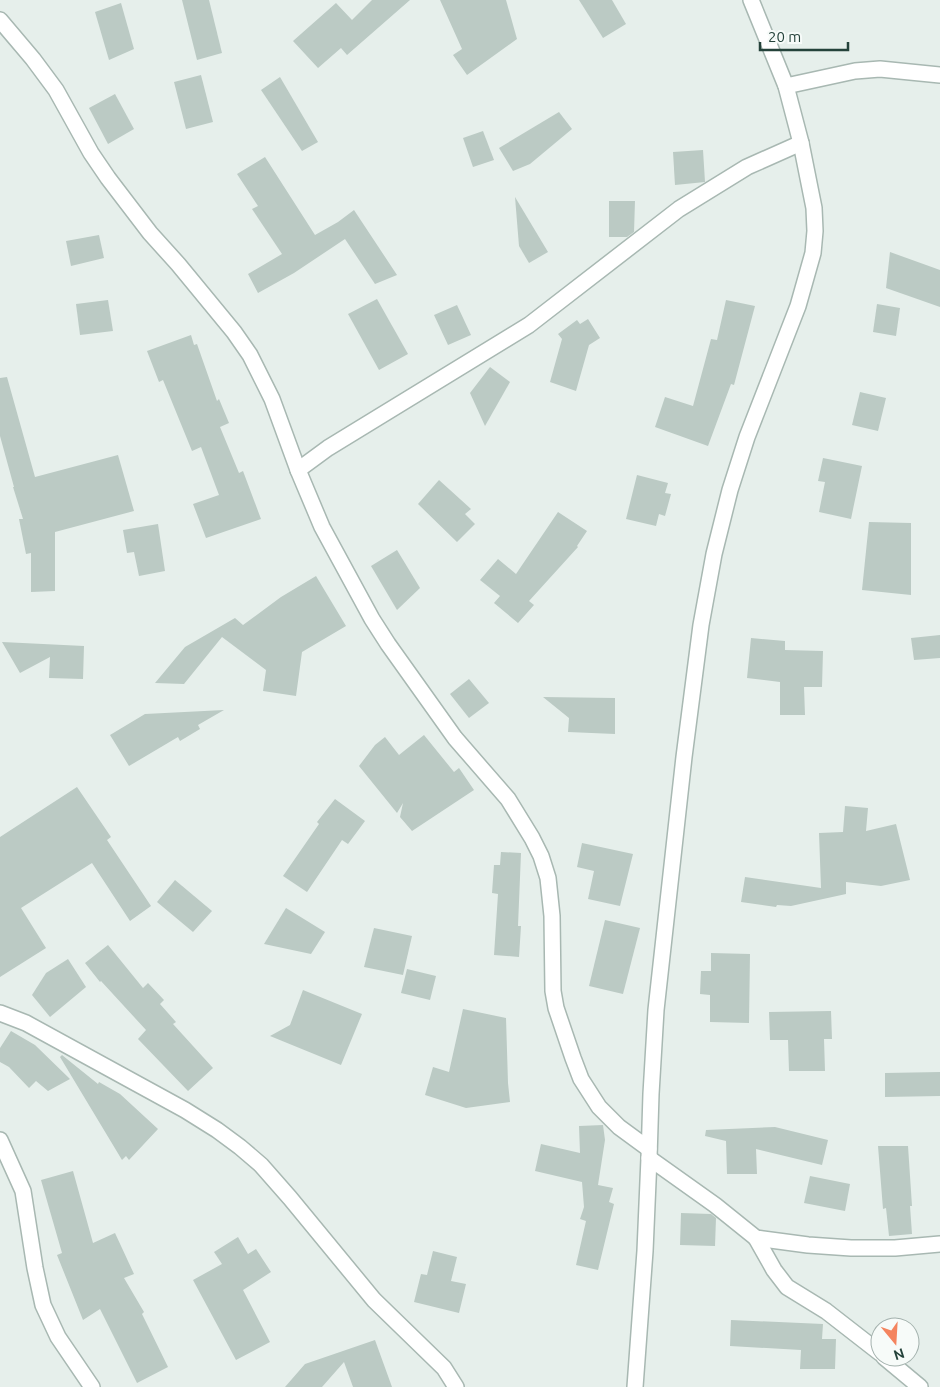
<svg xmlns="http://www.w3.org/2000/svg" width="940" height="1387" font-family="Ubuntu,sans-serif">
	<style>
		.building { fill: #bbcac4 }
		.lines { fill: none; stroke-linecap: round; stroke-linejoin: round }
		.minor-casing { stroke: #a8b8b2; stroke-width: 18 }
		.minor { stroke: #fff; stroke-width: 15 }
	</style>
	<rect width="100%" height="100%" fill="#e6efeb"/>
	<g class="building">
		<polygon points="182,0 209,0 222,53 197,60"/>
		<polygon points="372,0 410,0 347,55 341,48 318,68 293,41 336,3 352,20"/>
		<polygon points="440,0 506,0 517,39 467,75 453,55 462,49"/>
		<polygon points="579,0 612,0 626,24 603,38"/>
		<polygon points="121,3 134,49 109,60 95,12"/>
		<polygon points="201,75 213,122 186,129 174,82"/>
		<polygon points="280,77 318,142 302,151 261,90"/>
		<polygon points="115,94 134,129 108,144 89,108"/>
		<polygon points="559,112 572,129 530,164 513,171 499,148"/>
		<polygon points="483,131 494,160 473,167 463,138"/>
		<polygon points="703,150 705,182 675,185 673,152"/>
		<polygon points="265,157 315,235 338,222 354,210 397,275 375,284 345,239 294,273 258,293 248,274 282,254 252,209 258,206 237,174"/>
		<polygon points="515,197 548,252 529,263 519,246"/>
		<polygon points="609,201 635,201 634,232 627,237 609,237"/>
		<polygon points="99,235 104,258 71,266 66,241"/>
		<polygon points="890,252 940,270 940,307 886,288"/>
		<polygon points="377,299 408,354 379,370 348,314"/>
		<polygon points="108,300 113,331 80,335 76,304"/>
		<polygon points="726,300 755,306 734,385 731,384 708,446 655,427 665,397 693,406 711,339 717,340"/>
		<polygon points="877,304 900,308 896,336 873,332"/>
		<polygon points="457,305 471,335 448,345 434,315"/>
		<polygon points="588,319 600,338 589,345 576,391 550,382 562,339 558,334 577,320 580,324"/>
		<polygon points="191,335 194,345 197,344 217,401 219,399 229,423 220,427 239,473 243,471 261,519 206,538 193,504 219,495 201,447 192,451 163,380 159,382 147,351"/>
		<polygon points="490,367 510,382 485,426 470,393"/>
		<polygon points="7,377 35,477 118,455 134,511 55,532 55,591 31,592 31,553 26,554 19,519 23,519 13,487 14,487 0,436 0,378"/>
		<polygon points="860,392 886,398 878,431 852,425"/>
		<polygon points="823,458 862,466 851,519 819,512 825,482 818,481"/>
		<polygon points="637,475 668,483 665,493 671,494 665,516 659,514 656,526 626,519"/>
		<polygon points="439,480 471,509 465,514 475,524 457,542 418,504"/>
		<polygon points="558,512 587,531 577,546 578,547 529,601 534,605 518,623 494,603 500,596 480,580 498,559 516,574"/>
		<polygon points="869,522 911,523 911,595 862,590"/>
		<polygon points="158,524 165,571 139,576 134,552 127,553 123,530"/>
		<polygon points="397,550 420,588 397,610 371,566"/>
		<polygon points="316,576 346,626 302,652 296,696 263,691 266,670 222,637 184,684 155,683 185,647 235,618 243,625 281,597"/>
		<polygon points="940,635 940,658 914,660 911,638"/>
		<polygon points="751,638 785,641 785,650 823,651 822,687 804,687 805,715 780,715 780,682 747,678"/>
		<polygon points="2,642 84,646 83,679 49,678 50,657 20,673"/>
		<polygon points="469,679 489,703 469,718 450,694"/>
		<polygon points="543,697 615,698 615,734 568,732 569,718"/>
		<polygon points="224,710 198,725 200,729 180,741 178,737 129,766 110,735 145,714"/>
		<polygon points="424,735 454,772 459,768 474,790 412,831 400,817 403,803 397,813 359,766 375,745 385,737 399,755"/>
		<polygon points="77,787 111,837 107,840 151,906 130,921 92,863 21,908 46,948 0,977 0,837"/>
		<polygon points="335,799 365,821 348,844 342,840 307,892 283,876 319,824 317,822"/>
		<polygon points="845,806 868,808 866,831 896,824 910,880 881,886 846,882 846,894 791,906 777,905 776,907 741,902 745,877 821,888 819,833 843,832"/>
		<polygon points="582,843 633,854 620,906 588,899 594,871 577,867"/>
		<polygon points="501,852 521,853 518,926 521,926 519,957 494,955 498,894 492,893 494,865 500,865"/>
		<polygon points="175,880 212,911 193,932 157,902"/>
		<polygon points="286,908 325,932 311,954 264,944"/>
		<polygon points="605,920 640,928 623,994 589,986"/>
		<polygon points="374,928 412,936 403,975 364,967"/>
		<polygon points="108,945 143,988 148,983 164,1000 160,1004 176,1022 173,1024 213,1068 188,1091 138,1039 146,1030 101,981 100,982 85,963"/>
		<polygon points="711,953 750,954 749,1023 710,1022 710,995 700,994 701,971 711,971"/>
		<polygon points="68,959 86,987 50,1017 32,995 46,973"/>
		<polygon points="407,969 436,976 430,1000 401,993"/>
		<polygon points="303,990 362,1014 341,1065 270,1036 290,1025"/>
		<polygon points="463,1009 506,1018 508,1083 510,1102 466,1108 425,1095 433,1067 449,1072"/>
		<polygon points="831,1011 832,1039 824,1039 825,1071 789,1071 788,1040 770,1040 769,1012"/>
		<polygon points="11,1031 35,1045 70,1079 48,1091 36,1081 29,1088 9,1067 0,1062 0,1048"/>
		<polygon points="62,1055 98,1084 99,1082 120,1094 158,1129 129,1160 126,1156 122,1160 60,1057"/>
		<polygon points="940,1072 940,1096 885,1097 885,1073"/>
		<polygon points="603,1125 605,1140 598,1185 613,1188 609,1202 614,1204 598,1270 576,1265 586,1221 580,1219 584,1207 582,1182 535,1171 541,1144 580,1153 579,1126"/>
		<polygon points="775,1127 828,1140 822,1165 756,1149 757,1174 727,1174 726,1141 705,1136 706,1130"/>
		<polygon points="878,1146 908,1146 912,1206 910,1206 912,1234 889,1236 886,1208 883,1209"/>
		<polygon points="73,1171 93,1243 115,1233 134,1274 124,1278 144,1312 142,1314 168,1367 137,1383 100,1309 83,1320 57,1255 62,1253 41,1180"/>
		<polygon points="810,1176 850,1184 845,1211 804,1203"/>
		<polygon points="681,1213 711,1214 716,1218 715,1246 680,1245"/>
		<polygon points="238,1237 248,1254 256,1249 271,1272 243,1290 270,1342 236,1360 193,1280 222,1264 214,1252"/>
		<polygon points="433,1251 457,1257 451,1281 466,1284 459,1313 414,1302 421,1274 427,1275"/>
		<polygon points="731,1320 823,1324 822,1339 836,1339 835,1369 800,1369 801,1350 730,1346"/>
		<polygon points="375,1340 392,1387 353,1387 344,1362 322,1387 285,1387 305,1364"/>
	</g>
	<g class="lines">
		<defs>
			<g id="minor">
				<polyline points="0,20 33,59 56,90 91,153 108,178 150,233 178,264 234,332 250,355 272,399 298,470 322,527 372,619 388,644 455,738 508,799 532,838 541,856 548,878 552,916 553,991 556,1008 573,1058 581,1079 599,1107 619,1127 649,1149"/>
				<polyline points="786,86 855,71 880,69 940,75"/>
				<polyline points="298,470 328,448 529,325 679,209 747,167 801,143"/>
				<polyline points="0,1013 26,1023 185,1110 217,1130 240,1147 261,1165 290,1198 374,1300 444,1368 456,1387"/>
				<polyline points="0,1140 23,1191 35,1268 43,1305 58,1337 92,1387"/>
				<polyline points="649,1158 715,1205 756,1238 808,1245 851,1248 895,1248 940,1244"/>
				<polyline points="756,1238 774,1270 787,1287 826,1311 880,1353"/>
				<polyline points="884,1357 920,1387"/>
				<polyline points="635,1387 645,1251 649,1158 651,1094 656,1010 684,757 701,625 714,554 730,490 747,437 798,306 813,253 815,231 814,208 801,143 786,86 751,0"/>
			</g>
		</defs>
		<use href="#minor" class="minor-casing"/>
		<use href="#minor" class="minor"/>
	</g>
	<g transform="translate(895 1342) rotate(162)"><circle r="24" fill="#f7fbf9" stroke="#a3b1ad"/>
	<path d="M0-4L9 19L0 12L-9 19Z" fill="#f4845f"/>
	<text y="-8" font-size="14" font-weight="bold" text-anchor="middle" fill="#24423a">N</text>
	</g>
	<path d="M760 42v8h88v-8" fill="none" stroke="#24423a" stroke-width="2.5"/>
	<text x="768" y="42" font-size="15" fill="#24423a" stroke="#f7fbf9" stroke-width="4" paint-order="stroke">20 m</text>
</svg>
